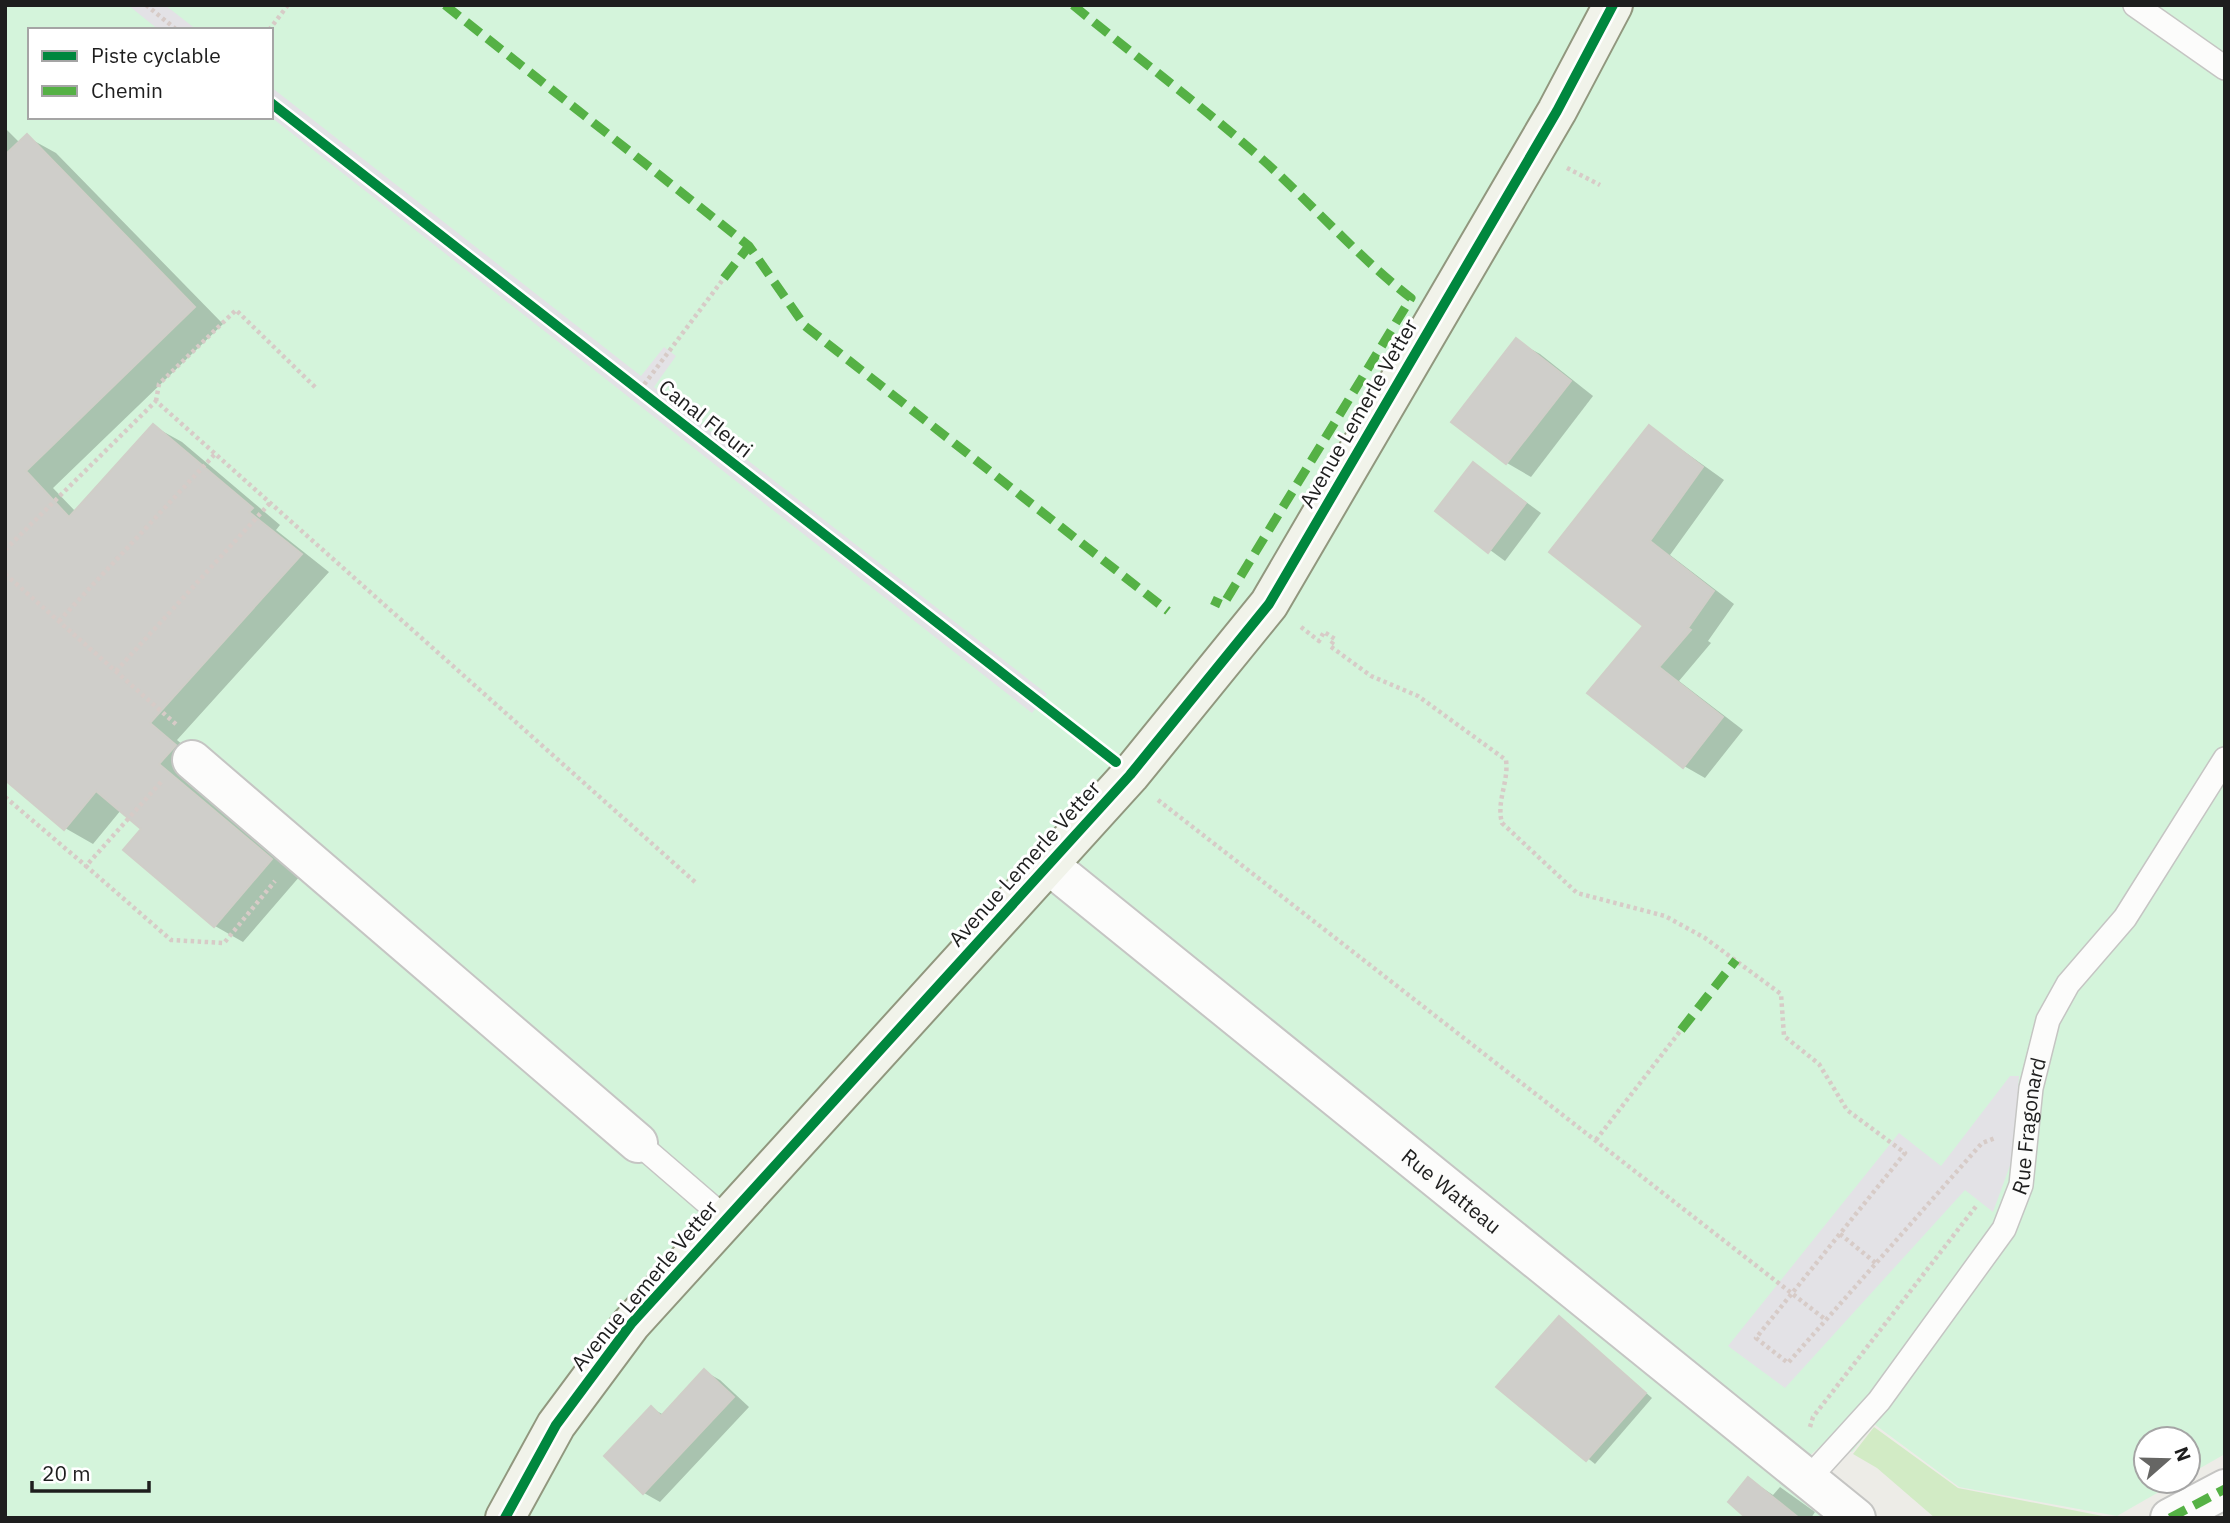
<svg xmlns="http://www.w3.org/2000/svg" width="2230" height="1523" font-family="'IBM Plex Sans',sans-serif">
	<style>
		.grass { fill: #d2ebc5 }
		.park { fill: #d4f4db; fill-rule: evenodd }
		.plaza { fill: #e3e2e6 }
		.shadow { fill: #0003 }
		.building { fill: #cfceca; stroke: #d0cec8; stroke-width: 2 }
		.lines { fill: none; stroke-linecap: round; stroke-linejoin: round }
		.lane-casing { stroke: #c5c5c3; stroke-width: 26 }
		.street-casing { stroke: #c5c5c3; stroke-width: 42 }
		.secondary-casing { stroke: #91977e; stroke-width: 42 }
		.path { stroke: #d7cbc7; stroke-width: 4.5; stroke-dasharray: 3.5 3.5; stroke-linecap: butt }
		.lane { stroke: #fcfcfb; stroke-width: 23 }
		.street { stroke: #fcfcfb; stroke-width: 38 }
		.secondary { stroke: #f1f3ea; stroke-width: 38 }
		.quiet { stroke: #55b145; stroke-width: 9; stroke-dasharray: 18 9; stroke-linecap: butt }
		.cycleway-casing { stroke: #fff; stroke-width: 15 }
		.cycleway { stroke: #00873e; stroke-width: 10 }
		.labels { text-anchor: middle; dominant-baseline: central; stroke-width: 6; stroke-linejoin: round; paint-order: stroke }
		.street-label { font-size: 21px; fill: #1e1e1e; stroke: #fff }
	</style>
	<rect width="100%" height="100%" fill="#edece7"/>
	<polygon class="grass" points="1874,1427 1958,1488 2113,1518 1935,1518 1877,1468 1853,1454"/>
	<path class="park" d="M5,5H2225V1454L2188,1475V1439H2146V1481H2178L2117,1516L1959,1487L1874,1424L1852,1452L1830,1438L1784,1478L1833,1518H5ZM30,30H271V117H30Z"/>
	<g class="plaza">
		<polygon points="128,5 165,5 197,30 159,30"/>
		<polygon points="271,87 641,376 664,347 676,356 654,387 1047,694 1032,713 271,117"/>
		<polygon points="2010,1076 2019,1076 2016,1129 2012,1160 1993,1212 1965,1190 1785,1388 1728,1346 1899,1133 1941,1166"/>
	</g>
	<g class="shadow">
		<polygon points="5,128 20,143 27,137 56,153 223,324 53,488 76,512 153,426 182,442 280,525 276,530 329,572 177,740 203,762 186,782 300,876 243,942 215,926 143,829 121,810 93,844 65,828 5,778"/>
		<polygon points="1516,341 1540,354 1593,396 1531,477 1507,463 1454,421"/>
		<polygon points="1650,427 1724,480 1670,555 1734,604 1708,641 1711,643 1679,681 1743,730 1705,778 1684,766 1645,626"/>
		<polygon points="1474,464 1541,513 1505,561 1437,511"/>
		<polygon points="1566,1323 1652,1398 1595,1464 1499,1387"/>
		<polygon points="704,1371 720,1380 749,1407 660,1502 644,1493 606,1456 651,1408 664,1415"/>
		<polygon points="1749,1479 1773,1495 1780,1487 1815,1512 1811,1518 1748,1518"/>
	</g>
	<g class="building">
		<polygon points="27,134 195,307 26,471 69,517 153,424 253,508 249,512 302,554 150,723 176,745 159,764 272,859 214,927 123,850 141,829 96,791 64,830 5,780 5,155"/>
		<polygon points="1516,338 1571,381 1506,464 1451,422"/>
		<polygon points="1649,425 1703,467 1650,541 1714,591 1688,628 1691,630 1659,667 1723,717 1683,768 1587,693 1643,626 1549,552"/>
		<polygon points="1473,462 1526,503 1488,553 1435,511"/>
		<polygon points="1559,1316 1646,1393 1586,1461 1496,1387"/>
		<polygon points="704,1369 734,1397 643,1494 604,1456 651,1406 661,1416"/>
		<polygon points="1748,1477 1799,1518 1746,1518 1728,1502"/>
	</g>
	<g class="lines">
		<defs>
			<g id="lane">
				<polyline points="2135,5 2225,68"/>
				<polyline points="638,1143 725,1218"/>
				<path id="s1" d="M1808,1479L1879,1401L2004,1229L2021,1185L2031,1088L2048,1020L2068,984L2125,918L2225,759"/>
			</g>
			<g id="street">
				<polyline points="192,760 638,1143"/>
				<path id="s2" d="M1049,865L1856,1518"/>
				<polyline points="2170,1518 2225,1489"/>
			</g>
			<polyline id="secondary" points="505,1518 556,1425 631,1324 1130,775 1269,604 1557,111 1613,5"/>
		</defs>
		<use href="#lane" class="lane-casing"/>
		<use href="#street" class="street-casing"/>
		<use href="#secondary" class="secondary-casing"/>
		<g class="path">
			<polyline points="146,5 177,30"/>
			<polyline points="269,30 288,5"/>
			<polyline points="271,103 1101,751"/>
			<polyline points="1567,168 1600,185"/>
			<polyline points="640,390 724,278"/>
			<polyline points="156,401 159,384 236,310 317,389"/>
			<polyline points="5,550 156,401 695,882"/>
			<polyline points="5,574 178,726"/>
			<polyline points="59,621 215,454"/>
			<path d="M1301,627L1319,641L1324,632L1335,639L1330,646L1371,676L1418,696L1506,760C1509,782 1496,801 1502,823L1577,893L1665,916L1705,938L1781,994L1784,1036L1819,1064L1847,1110L1905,1153L1756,1338L1788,1363L1982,1143L1995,1138"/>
			<polyline points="116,671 270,503"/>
			<polyline points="161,782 86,866 171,940 224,943 275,881"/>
			<polyline points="5,797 86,866"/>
			<polyline points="1158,800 1826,1320"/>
			<polyline points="1596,1140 1681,1030"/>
			<polyline points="1840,1234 1877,1264"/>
			<polyline points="1810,1427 1813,1417 1977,1205"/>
		</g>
		<use href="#lane" class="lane"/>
		<use href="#street" class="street"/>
		<use href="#secondary" class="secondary"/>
		<g class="quiet">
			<polyline points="445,5 749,246 805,326 1168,611"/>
			<path d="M1073,5C1136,57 1202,106 1263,160C1313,205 1358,257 1411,298L1223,605L1212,600"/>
			<polyline points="724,278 749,246"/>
			<polyline points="1681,1030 1736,960"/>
			<polyline points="2170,1518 2225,1489"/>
		</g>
		<defs>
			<g id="cycleway">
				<polyline points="271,103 1116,762"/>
				<polyline points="505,1518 556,1425 631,1324 1130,775 1269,604 1557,111 1613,5"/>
			</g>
		</defs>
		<use href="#cycleway" class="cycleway-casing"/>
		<use href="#cycleway" class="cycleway"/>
	</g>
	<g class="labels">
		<g class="street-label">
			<text transform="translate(1358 413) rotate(-60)">Avenue Lemerle Vetter</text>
			<text transform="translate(706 418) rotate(38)">Canal Fleuri</text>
			<text transform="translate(1024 863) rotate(-48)">Avenue Lemerle Vetter</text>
			<text stroke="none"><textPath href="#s1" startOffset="425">Rue Fragonard</textPath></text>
			<text stroke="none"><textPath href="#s2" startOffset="518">Rue Watteau</textPath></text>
			<text transform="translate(644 1285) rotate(-50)">Avenue Lemerle Vetter</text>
		</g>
	</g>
	<rect width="2230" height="1523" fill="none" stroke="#1e1e1e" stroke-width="14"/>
	<rect x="28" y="28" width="245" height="91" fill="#ffffff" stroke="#a5a5a5" stroke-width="2"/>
	<rect x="42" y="51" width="35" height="10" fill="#00873e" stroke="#a5a5a5" stroke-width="2"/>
	<text x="91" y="63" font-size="21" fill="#1e1e1e">Piste cyclable</text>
	<rect x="42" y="86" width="35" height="10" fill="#55b145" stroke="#a5a5a5" stroke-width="2"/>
	<text x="91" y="98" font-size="21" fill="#1e1e1e">Chemin</text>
	<g transform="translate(2167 1460) rotate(70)"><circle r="33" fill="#ffffff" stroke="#a5a5a5" stroke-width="2"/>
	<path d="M0-5L12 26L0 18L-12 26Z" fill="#666664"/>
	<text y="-10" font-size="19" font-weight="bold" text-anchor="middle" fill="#1e1e1e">N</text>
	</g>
	<path d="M32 1481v10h117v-10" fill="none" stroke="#1e1e1e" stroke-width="3.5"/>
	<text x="42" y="1481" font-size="21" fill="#1e1e1e" stroke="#ffffff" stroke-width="5" paint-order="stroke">20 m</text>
</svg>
